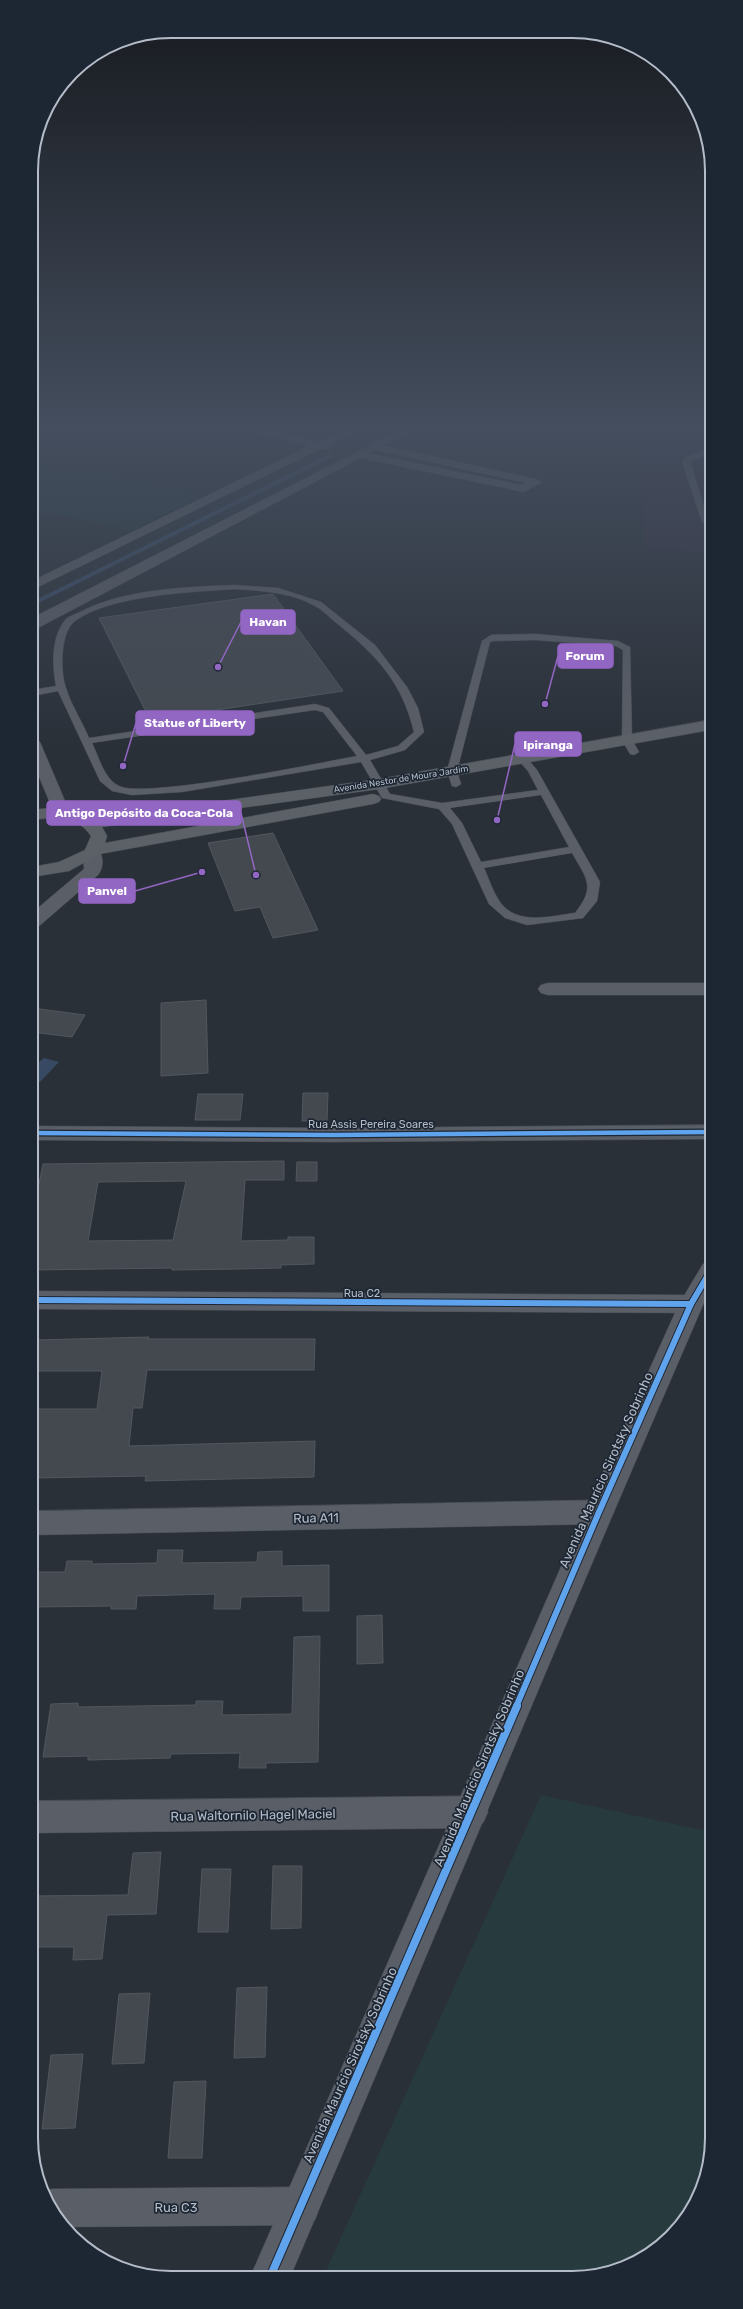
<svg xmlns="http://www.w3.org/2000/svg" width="743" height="2309" font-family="Rubik,sans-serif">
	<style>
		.medical { fill: #31303e }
		.green { fill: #273a3e }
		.water { fill: #384963 }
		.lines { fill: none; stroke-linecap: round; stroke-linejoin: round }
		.stream { stroke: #384963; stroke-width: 4 }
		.building { fill: #444950; stroke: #52575f; fill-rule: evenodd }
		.service-casing { stroke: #484c53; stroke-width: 1 }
		.minor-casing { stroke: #484c53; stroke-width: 1 }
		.tertiary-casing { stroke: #484c53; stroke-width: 1 }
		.primary-casing { stroke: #484c55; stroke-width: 1 }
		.service { fill: #5a5e66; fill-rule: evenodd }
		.minor { fill: #5a5e66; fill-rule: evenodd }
		.tertiary { fill: #5a5e66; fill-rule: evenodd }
		.primary { fill: #5c6168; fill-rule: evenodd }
		.cycleway-far2-casing { stroke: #1d2633; stroke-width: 7 }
		.cycleway-far1-casing { stroke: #1d2633; stroke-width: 8 }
		.cycleway-casing { stroke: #1d2633; stroke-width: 10 }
		.cycleway-far2 { stroke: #60a3ed; stroke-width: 4.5 }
		.cycleway-far1 { stroke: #60a3ed; stroke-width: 6 }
		.cycleway { stroke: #60a3ed; stroke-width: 8 }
		.labels { text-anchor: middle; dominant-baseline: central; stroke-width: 3.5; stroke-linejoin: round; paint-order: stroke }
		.far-street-label { font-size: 9px; fill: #b4bcc9; stroke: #1d2633 }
		.street-label { font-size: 11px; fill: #b4bcc9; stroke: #1d2633 }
		.near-street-label { font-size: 13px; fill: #b4bcc9; stroke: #1d2633 }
		.rim { fill: none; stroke: #b4bcc9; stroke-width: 2 }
		.leader { fill: none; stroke: #9266c3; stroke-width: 1.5 }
		.callout-dot { fill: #9266c3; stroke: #1d2633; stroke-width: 1.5 }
		.callout { fill: #9266c3; stroke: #9266c3; stroke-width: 1.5 }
		.callout-label { font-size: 12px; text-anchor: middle; font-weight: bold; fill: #fff }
	</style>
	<rect width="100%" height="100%" fill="#2a3038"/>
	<polygon class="medical" points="636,425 710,425 710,552 646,550"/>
	<g class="green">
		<polygon points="296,425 351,425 334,433"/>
		<polygon points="32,466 108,475 202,495 132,531 60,515 32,511"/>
		<polygon points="541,1795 711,1832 712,2147 701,2192 677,2230 642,2259 599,2275 324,2275"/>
	</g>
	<polygon class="water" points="44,1058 59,1062 40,1082 32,1079 32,1068"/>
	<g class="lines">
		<g class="stream">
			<polyline points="371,435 391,425"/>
			<polyline points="32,604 330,456"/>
		</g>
	</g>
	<g class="building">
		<polygon points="273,594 343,691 150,720 99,618"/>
		<polygon points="273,833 318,930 273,938 260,907 235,911 208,843"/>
		<polygon points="206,1000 208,1073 161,1076 161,1003"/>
		<polygon points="32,1008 85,1015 72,1037 32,1032"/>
		<polygon points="303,1093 328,1093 327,1121 302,1121"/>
		<polygon points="198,1094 243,1094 240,1120 195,1120"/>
		<path d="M284,1161V1180H245L241,1241L288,1240V1237H314V1264L281,1265V1268L238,1269L172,1270V1268L33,1270V1214L43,1164ZM186,1181L173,1240L88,1241L98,1182Z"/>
		<polygon points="297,1162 317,1162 317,1181 296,1181"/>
		<polygon points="149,1337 148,1339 315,1339 314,1370 147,1370 142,1408 133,1408 129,1446 315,1441 314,1477 145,1481 146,1476 33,1478 33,1409 97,1409 102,1371 33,1371 36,1340"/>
		<polygon points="158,1550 183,1550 182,1563 257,1562 258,1552 282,1551 282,1566 329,1565 329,1611 303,1611 303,1596 241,1597 240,1609 214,1609 215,1594 137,1596 136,1609 111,1609 111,1606 33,1607 33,1572 65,1572 67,1561 92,1561 92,1564 157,1563"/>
		<polygon points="382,1615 383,1663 357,1664 357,1616"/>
		<polygon points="320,1636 318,1762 266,1763 266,1768 239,1768 240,1753 171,1754 170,1758 88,1760 88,1756 43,1757 51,1704 78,1703 78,1707 196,1705 196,1701 223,1701 222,1715 292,1714 294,1637"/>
		<polygon points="161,1852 156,1914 107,1915 102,1959 73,1960 74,1947 33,1947 33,1896 128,1895 133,1853"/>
		<polygon points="273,1866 302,1866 301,1928 271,1929"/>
		<polygon points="202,1869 231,1869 228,1932 198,1932"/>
		<polygon points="267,1987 265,2057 234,2058 237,1988"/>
		<polygon points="150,1993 144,2063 112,2064 119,1994"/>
		<polygon points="83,2054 75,2128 42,2129 51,2055"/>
		<polygon points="206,2081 202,2158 168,2158 174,2082"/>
	</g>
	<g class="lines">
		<defs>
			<g id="service">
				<polygon points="710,449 710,453 690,461 710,526 702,522 682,461 688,456"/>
				<path d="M235,585L278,588L321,602L375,645L407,687L418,708L424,732L405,750L370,760L390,794L442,803L538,790L528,771L517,759L518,757H526L537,770L600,882L597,901L583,918L527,925L505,918L489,904L452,824L439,809L382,798L361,762L182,792L132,795L112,791L100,781L58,691L32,696V690L56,686C52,665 51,636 66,619C69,616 76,614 80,612C124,589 185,587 235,585ZM235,589C262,591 291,592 315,606C323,610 331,619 339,625C377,656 402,682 414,732L398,746L366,755L329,708L315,704L89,738C82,721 71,705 66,688C60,672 60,632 75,621C110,595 192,592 235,589ZM315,710L323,712L357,756C320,763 144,799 119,786C104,779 99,757 92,743ZM541,795L569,847L481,862L462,823L450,808ZM572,853C587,879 596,887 575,913C551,916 517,926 500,902C493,892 489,879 484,868Z"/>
				<polygon points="535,634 618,641 630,647 632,740 639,752 634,755 630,754 622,740 623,650 616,646 535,640 493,641 490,642 457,771 461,784 456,787 452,786 447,771 482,641 491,635"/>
			</g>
			<g id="minor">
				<polygon points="376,444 536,479 542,482 524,492 361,458 356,455 361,452 522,485 526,483 372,449 372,445"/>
				<polygon points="548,983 710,983 710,995 548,995 541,993 538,989 541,985"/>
				<polygon points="711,1125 711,1139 334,1142 32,1140 32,1126 334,1128"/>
				<polygon points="33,1291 691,1295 700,1297 703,1304 700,1311 691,1313 33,1309"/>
				<polygon points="599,1500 609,1504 613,1512 609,1520 599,1524 33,1535 33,1511"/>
				<polygon points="472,1796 483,1801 488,1812 483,1823 472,1828 33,1833 33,1801"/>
				<polygon points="301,2187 315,2192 320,2206 315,2220 301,2225 65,2227 46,2200 43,2192 51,2189"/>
			</g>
			<g id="tertiary">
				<polygon points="243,425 257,425 318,442 353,425 366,425 329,445 329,449 320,449 32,590 32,581 309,446 259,433"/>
				<polygon points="410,425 423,425 32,631 32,620 38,615"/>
				<polygon points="32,737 37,739 40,742 65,801 77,815 75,819 63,819 50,803 32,760"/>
				<path d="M92,848L98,849C104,857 104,867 98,875L38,927L32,928V913L84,869L83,853L86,849Z"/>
				<path d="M711,1261V1291L703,1305C563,1627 429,1952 291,2275H251L585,1512L679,1304L703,1264Z"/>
			</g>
			<path id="primary" d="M710,720V730L379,789L102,827L107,836L105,843L373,794L379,796L381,799L379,802L373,804L100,854L69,871L32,877V867L59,862L85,850L91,836C78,816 54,817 32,820V810C53,807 76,807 94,819L379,779Z"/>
		</defs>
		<use href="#service" class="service-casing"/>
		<use href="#minor" class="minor-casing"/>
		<use href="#tertiary" class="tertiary-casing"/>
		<use href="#primary" class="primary-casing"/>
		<use href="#service" class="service"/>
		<use href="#minor" class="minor"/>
		<use href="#tertiary" class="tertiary"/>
		<use href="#primary" class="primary"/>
		<defs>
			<polyline id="cycleway-far2" points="32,1133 334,1135 711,1132"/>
			<g id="cycleway-far1">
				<polyline points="33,1300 691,1304"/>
				<polyline points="516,1707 599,1512 691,1304 711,1270"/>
			</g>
			<polyline id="cycleway" points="271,2275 517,1706"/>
		</defs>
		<use href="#cycleway-far2" class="cycleway-far2-casing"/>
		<use href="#cycleway-far1" class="cycleway-far1-casing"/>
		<use href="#cycleway" class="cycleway-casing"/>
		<use href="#cycleway-far2" class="cycleway-far2"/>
		<use href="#cycleway-far1" class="cycleway-far1"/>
		<use href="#cycleway" class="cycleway"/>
	</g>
	<linearGradient id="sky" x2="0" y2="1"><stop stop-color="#171a1f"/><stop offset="0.57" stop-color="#444e5e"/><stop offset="1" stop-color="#444e5e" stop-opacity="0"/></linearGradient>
	<rect width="743" height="748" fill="url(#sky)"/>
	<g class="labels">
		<g class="far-street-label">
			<text transform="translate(401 779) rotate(-9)">Avenida Nestor de Moura Jardim</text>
		</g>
		<g class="street-label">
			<text x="371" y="1124">Rua Assis Pereira Soares</text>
			<text x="362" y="1293">Rua C2</text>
		</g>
		<g class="near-street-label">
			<text transform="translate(606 1470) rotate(-66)">Avenida Maurício Sirotsky Sobrinho</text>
			<text transform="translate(316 1518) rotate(-1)">Rua A11</text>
			<text transform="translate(479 1768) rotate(-67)">Avenida Maurício Sirotsky Sobrinho</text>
			<text transform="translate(253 1815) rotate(-1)">Rua Waltornilo Hagel Maciel</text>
			<text transform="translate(350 2065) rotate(-66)">Avenida Maurício Sirotsky Sobrinho</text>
			<text x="176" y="2207">Rua C3</text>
		</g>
	</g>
	<path d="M0 0H743V2309H0ZM171 38H572A133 133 0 0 1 705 171V2138A133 133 0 0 1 572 2271H171A133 133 0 0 1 38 2138V171A133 133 0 0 1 171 38Z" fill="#1d2633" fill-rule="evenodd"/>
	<path class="rim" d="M171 38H572A133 133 0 0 1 705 171V2138A133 133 0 0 1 572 2271H171A133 133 0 0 1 38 2138V171A133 133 0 0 1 171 38Z"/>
	<path class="leader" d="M218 667L241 622M545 704L558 656M123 766L136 723M497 820L515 744M256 875L241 813M202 872L135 891"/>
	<g class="callout-dot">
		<circle cx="218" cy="667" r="4"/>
		<circle cx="545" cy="704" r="4"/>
		<circle cx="123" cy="766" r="4"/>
		<circle cx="497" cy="820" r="4"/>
		<circle cx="256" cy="875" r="4"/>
		<circle cx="202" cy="872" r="4"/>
	</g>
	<g class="callout">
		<rect x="241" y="610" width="54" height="24" rx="4"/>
		<rect x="558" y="644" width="55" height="24" rx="4"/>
		<rect x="136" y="711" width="118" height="24" rx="4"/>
		<rect x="515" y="732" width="66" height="24" rx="4"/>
		<rect x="47" y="801" width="194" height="24" rx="4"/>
		<rect x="79" y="879" width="56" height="24" rx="4"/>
	</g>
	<g class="callout-label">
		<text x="268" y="626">Havan</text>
		<text x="585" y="660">Forum</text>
		<text x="195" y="727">Statue of Liberty</text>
		<text x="548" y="749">Ipiranga</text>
		<text x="144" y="817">Antigo Depósito da Coca-Cola</text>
		<text x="107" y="895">Panvel</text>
	</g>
</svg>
